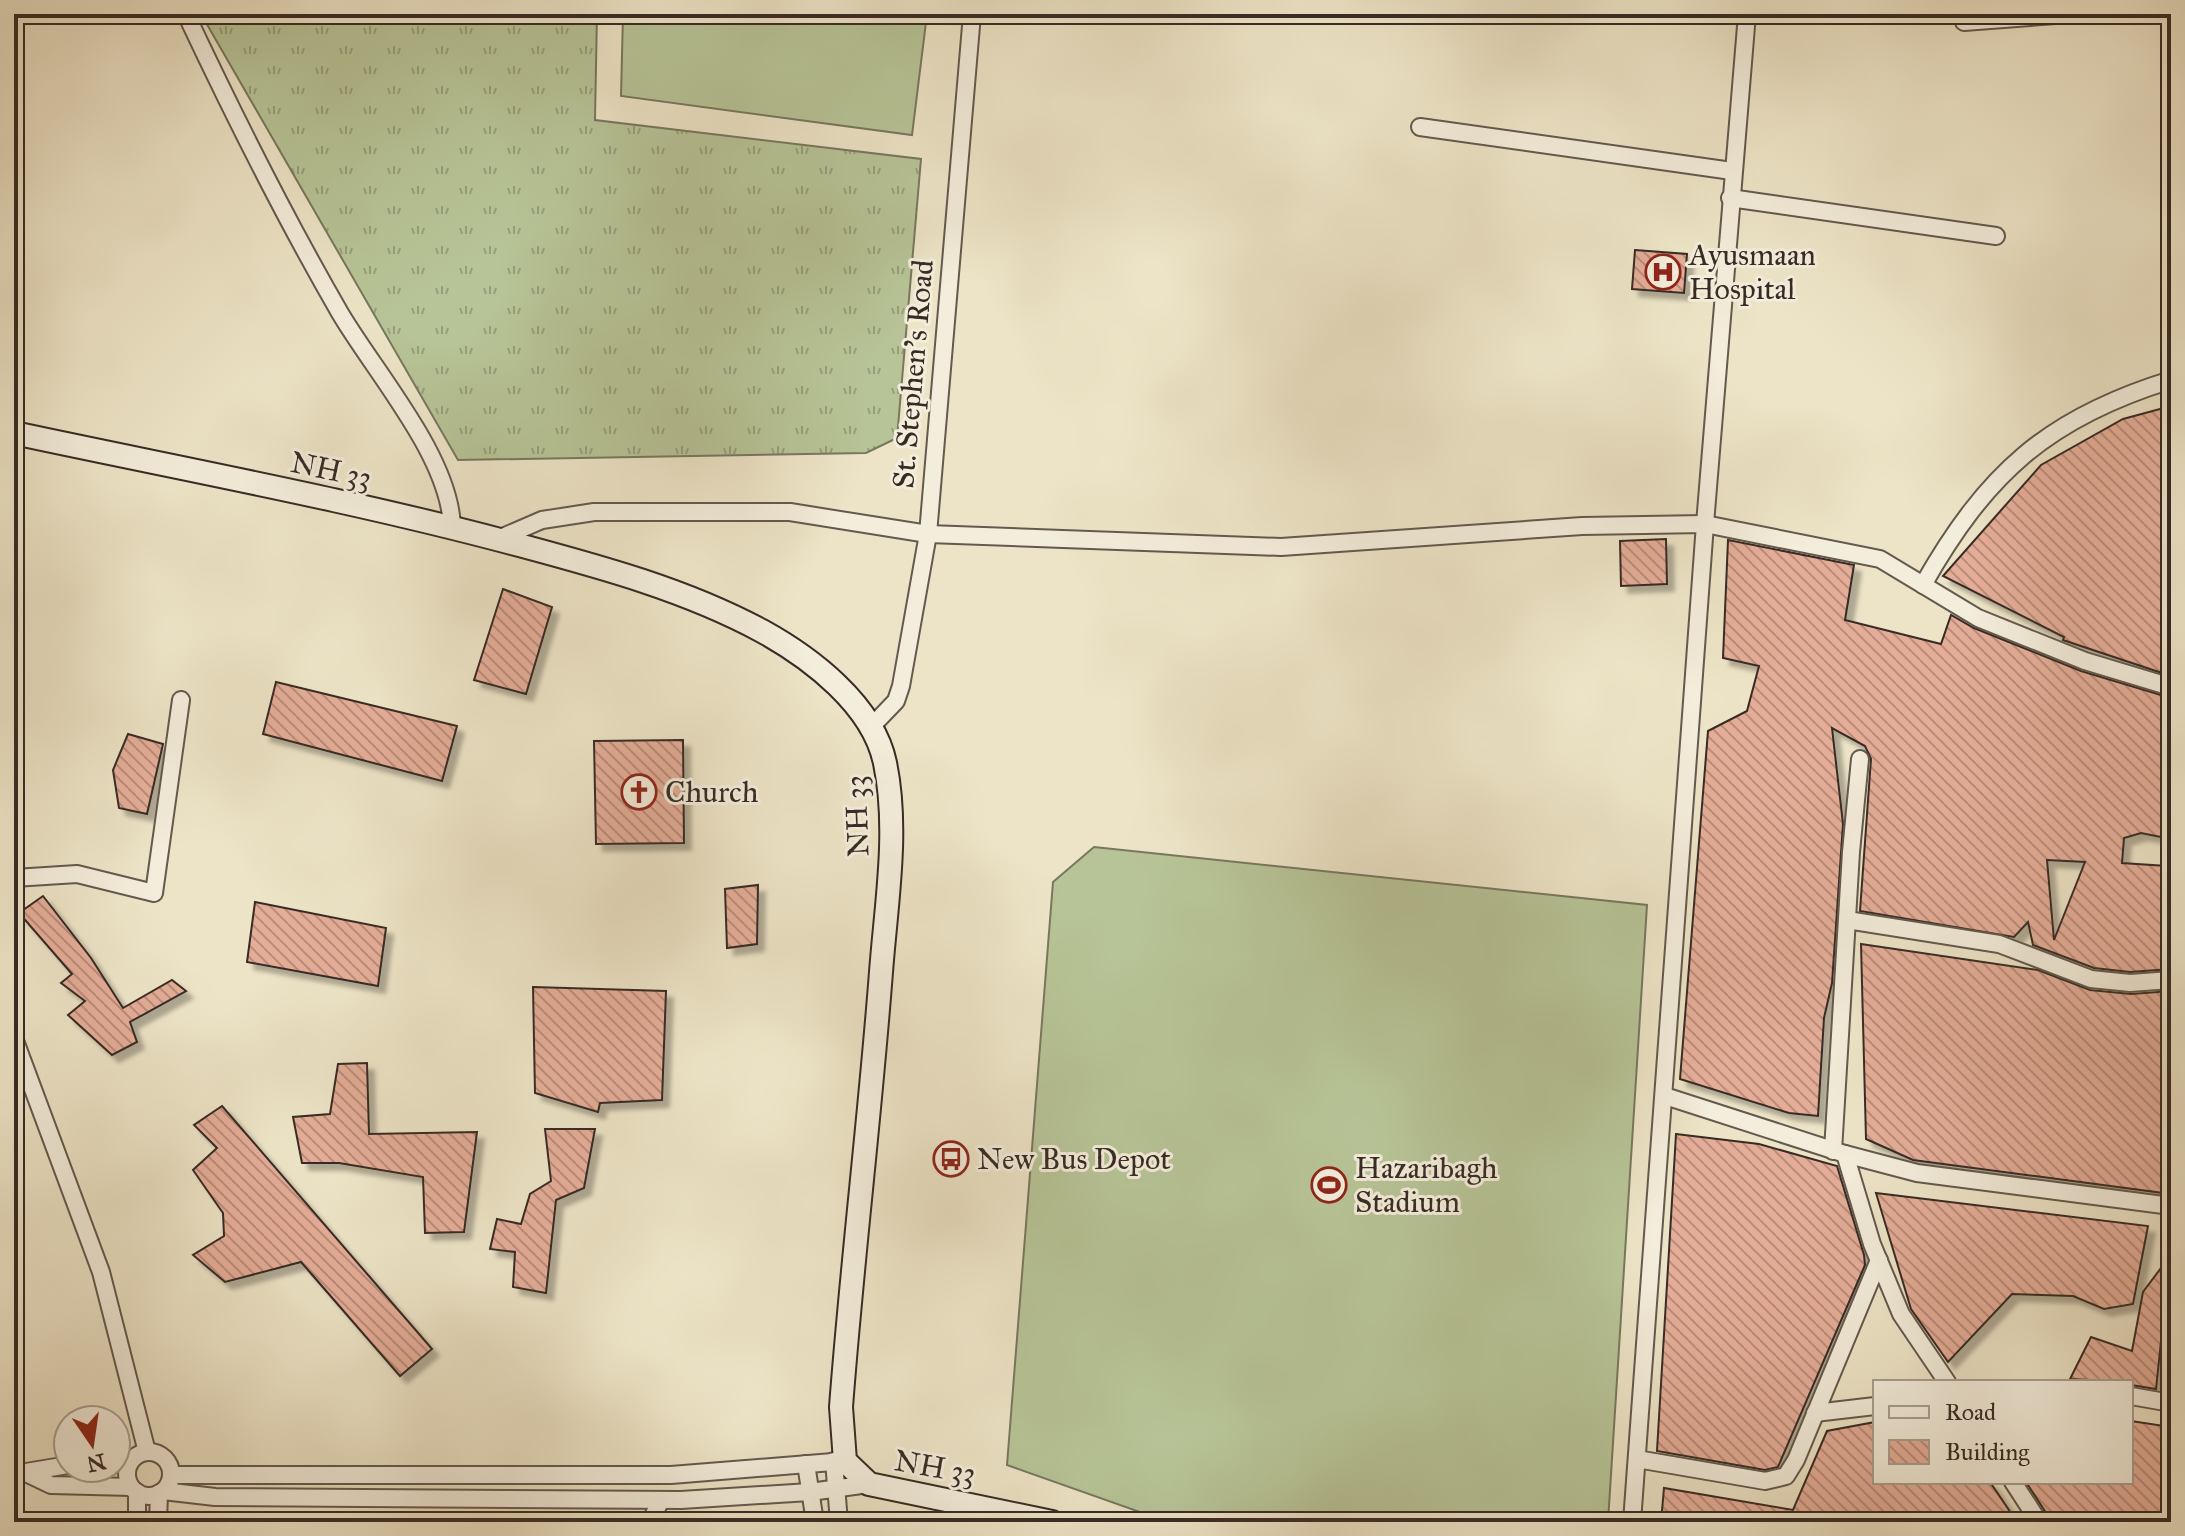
<svg xmlns="http://www.w3.org/2000/svg" width="2185" height="1536" font-family="'IM FELL Great Primer',serif">
	<style>
		.grass { fill: url(#grass-tufts); stroke: #77785e; stroke-width: 2 }
		.garden { fill: #b7c497; stroke: #77785e; stroke-width: 2 }
		.building { fill: url(#building-back-hatch); stroke: #372b25; stroke-width: 2; fill-rule: evenodd; filter: url(#shadow) }
		.lines { fill: none; stroke-linecap: round; stroke-linejoin: round }
		.minor-casing { stroke: #64594e; stroke-width: 20 }
		.secondary-casing { stroke: #372b25; stroke-width: 26 }
		.minor { stroke: #f3eddb; stroke-width: 16 }
		.secondary { stroke: #f3eddb; stroke-width: 22 }
		.labels { text-anchor: middle; dominant-baseline: central; stroke-width: 6; stroke-linejoin: round; paint-order: stroke }
		.poi-label { font-size: 30px; fill: #372b25; stroke: #f3eddb; text-anchor: start }
		.street-label { font-size: 30px; fill: #372b25; stroke: #f3eddb }
	</style>
	<defs>
		<pattern id="grass-tufts" width="24" height="20" patternUnits="userSpaceOnUse" patternTransform="scale(2)"><rect width="24" height="20" fill="#b7c497"/><path d="M3 7l-1-3M5 7V3M7 7l1-3M15 17l-1-3M17 17v-4M19 17l1-3" fill="none" stroke="#969f7b"/></pattern>
		<pattern id="building-back-hatch" width="6" height="6" patternUnits="userSpaceOnUse" patternTransform="scale(2)"><rect width="6" height="6" fill="#e5ad97"/><path d="M-1 5l2 2M0 0l6 6M5-1l2 2" fill="none" stroke="#ba8d7b"/></pattern>
		<filter id="shadow"><feDropShadow dx="7" dy="7" stdDeviation="2" flood-color="#0004"/></filter>
	</defs>
	<rect width="100%" height="100%" fill="#ede4c7"/>
	<filter id="stains"><feTurbulence type="fractalNoise" baseFrequency=".0025" numOctaves="4"/><feColorMatrix values="0 0 0 0 .2 0 0 0 0 .09 0 0 0 0 .02 0 0 0 .5 -.17"/></filter>
	<radialGradient id="worn" r=".72"><stop offset=".6" stop-color="#630" stop-opacity="0"/><stop offset="1" stop-color="#630" stop-opacity=".3"/></radialGradient>
	<polygon class="grass" points="201,14 597,14 595,120 921,159 897,438 866,453 458,460"/>
	<g class="garden">
		<polygon points="623,14 927,14 912,135 621,96"/>
		<polygon points="1094,847 1647,905 1608,1522 1168,1522 1007,1465 1053,882"/>
	</g>
	<g class="building">
		<polygon points="1635,250 1687,254 1684,293 1632,289"/>
		<polygon points="2171,406 2171,676 2063,640 2064,637 1943,576 2041,465 2123,419"/>
		<polygon points="1666,539 1667,584 1621,586 1620,541"/>
		<path d="M1728,540L1854,565L1845,620L1941,644L1951,615L1974,628L2081,671L2171,698V839L2141,833L2124,838L2122,863L2167,866L2171,881V969L2130,972L2094,968L2033,945L2028,922L2014,937L1860,911L1871,759L1865,746L1832,728L1843,824L1832,983L1824,1018L1818,1116L1789,1113L1680,1079L1708,731L1747,711L1759,666L1723,658ZM2047,860L2085,862L2054,940Z"/>
		<polygon points="503,589 552,607 526,694 474,680"/>
		<polygon points="276,682 457,726 442,781 263,734"/>
		<polygon points="128,734 163,744 147,814 119,808 113,770"/>
		<polygon points="683,740 684,843 596,844 594,741"/>
		<polygon points="758,885 757,944 727,948 725,889"/>
		<polygon points="43,896 91,958 123,1008 172,980 186,991 130,1022 137,1042 112,1055 68,1015 85,1001 61,983 72,974 19,913"/>
		<polygon points="255,902 386,928 378,986 247,962"/>
		<polygon points="1861,944 2038,970 2090,990 2131,994 2171,991 2171,1194 1913,1160 1866,1139"/>
		<polygon points="533,987 666,991 662,1100 600,1103 598,1112 535,1093"/>
		<polygon points="367,1063 369,1134 477,1132 464,1232 425,1233 423,1177 339,1163 302,1163 293,1117 330,1114 338,1064"/>
		<polygon points="222,1106 432,1349 400,1376 301,1262 225,1282 193,1255 224,1236 223,1213 193,1170 217,1148 194,1125"/>
		<polygon points="545,1129 595,1129 584,1188 556,1200 546,1293 513,1287 515,1252 490,1249 497,1219 521,1224 530,1194 551,1181"/>
		<polygon points="1676,1134 1759,1144 1837,1166 1864,1255 1865,1265 1778,1467 1765,1470 1657,1451"/>
		<polygon points="1876,1193 2148,1226 2133,1304 2104,1309 2073,1296 2012,1294 1948,1362 1911,1309"/>
		<polygon points="2170,1256 2156,1389 2131,1385 2131,1382 2070,1379 2091,1337 2132,1351 2143,1292"/>
		<polygon points="2131,1421 2171,1427 2171,1522 2052,1522 2026,1482 2131,1482"/>
		<polygon points="1875,1422 1875,1482 1990,1482 2017,1522 1661,1522 1664,1488 1793,1510 1827,1431"/>
	</g>
	<g class="lines">
		<defs>
			<g id="minor">
				<path d="M186,14C234,116 284,216 340,313C376,374 450,457 452,527"/>
				<polyline points="1964,22 2069,14"/>
				<polyline points="1420,127 1732,171"/>
				<polyline points="1730,198 1996,236"/>
				<polyline points="498,539 542,520 594,512 790,512 928,534 1281,547 1582,526 1705,524 1880,559 1978,618 2085,661 2171,687"/>
				<path d="M1923,585C1986,474 2047,418 2171,380"/>
				<polyline points="871,727 896,701 901,686 928,534 972,14"/>
				<polyline points="14,878 77,874 154,893 181,700"/>
				<polyline points="1847,920 1999,944 2091,979 2130,983 2171,980"/>
				<polyline points="14,1038 101,1272 147,1452"/>
				<polyline points="1665,1096 1845,1154 1917,1173 2171,1206"/>
				<polyline points="1833,1151 1851,852 1860,759"/>
				<polyline points="1845,1154 1872,1244 1901,1314 1947,1382"/>
				<polyline points="2131,1396 2171,1403"/>
				<polyline points="1815,1413 1875,1406"/>
				<circle cx="149" cy="1474" r="22"/>
				<polyline points="1637,1459 1765,1481 1786,1476 1796,1460 1879,1260"/>
				<polyline points="834,1461 839,1522"/>
				<polyline points="806,1464 815,1522"/>
				<polyline points="14,1474 68,1465"/>
				<polyline points="28,1474 51,1485 131,1487"/>
				<polyline points="172,1475 671,1475 845,1461"/>
				<polyline points="2013,1482 2039,1522"/>
				<polyline points="163,1491 215,1497 681,1500 810,1492 869,1484"/>
				<polyline points="137,1522 137,1492"/>
				<polyline points="158,1522 159,1493"/>
				<polyline points="650,1522 661,1500"/>
				<polyline points="1632,1522 1705,524 1747,14"/>
			</g>
			<path id="secondary" d="M14,433C182,469 352,500 519,545C601,567 686,590 762,631C811,658 873,705 885,763C899,830 886,905 881,972C870,1117 852,1262 841,1407L845,1461L869,1484L1052,1522"/>
		</defs>
		<use href="#minor" class="minor-casing"/>
		<use href="#secondary" class="secondary-casing"/>
		<use href="#minor" class="minor"/>
		<use href="#secondary" class="secondary"/>
	</g>
	<defs>
		<symbol id="hospital-ring" viewBox="-11 -11 22 22"><circle r="9.5" fill="#f3eddb" stroke="#8f2418" stroke-width="1.5"/><path d="M-5-5h3v3.5h4V-5h3V5h-3V1.5h-4V5h-3Z" fill="#8f2418"/></symbol>
		<symbol id="church-ring" viewBox="-11 -11 22 22"><circle r="9.5" fill="#f3eddb" stroke="#8f2418" stroke-width="1.5"/><path d="M-1.2-6h2.4v3.5h3.3v2.4h-3.3V6h-2.4V-.1h-3.3v-2.4h3.3Z" fill="#8f2418"/></symbol>
		<symbol id="bus-ring" viewBox="-11 -11 22 22"><circle r="9.5" fill="#f3eddb" stroke="#8f2418" stroke-width="1.5"/><path d="M-5-6H5V4H4V6H2V4H-2V6H-4V4H-5ZM-3.5-4V0h7V-4ZM-3.5 1.2v1.5H-2V1.2ZM2 1.2v1.5H3.5V1.2Z" fill="#8f2418"/></symbol>
		<symbol id="stadium-ring" viewBox="-11 -11 22 22"><circle r="9.5" fill="#f3eddb" stroke="#8f2418" stroke-width="1.5"/><path d="M0-5a6.5 5 0 1 0 0 10a6.5 5 0 1 0 0-10ZM-3.5-1.8h7v3.6h-7Z" fill="#8f2418"/></symbol>
	</defs>
	<g fill-rule="evenodd">
		<use href="#hospital-ring" x="1643" y="252" width="40" height="40"/>
		<use href="#church-ring" x="619" y="772" width="40" height="40"/>
		<use href="#bus-ring" x="931" y="1139" width="40" height="40"/>
		<use href="#stadium-ring" x="1309" y="1165" width="40" height="40"/>
	</g>
	<g class="labels">
		<g class="poi-label">
			<text x="1689" y="255">Ayusmaan<tspan x="1689" dy="34">Hospital</tspan></text>
			<text x="665" y="792">Church</text>
			<text x="977" y="1159">New Bus Depot</text>
			<text x="1355" y="1168">Hazaribagh<tspan x="1355" dy="34">Stadium</tspan></text>
		</g>
		<g class="street-label">
			<text transform="translate(913 374) rotate(-85)">St. Stephen's Road</text>
			<text transform="translate(331 470) rotate(12)">NH 33</text>
			<text transform="translate(857 816) rotate(-92)">NH 33</text>
			<text transform="translate(935 1467) rotate(10)">NH 33</text>
		</g>
	</g>
	<rect width="2185" height="1536" fill="none" stroke="#ede4c7" stroke-width="48"/>
	<rect x="16" y="16" width="2153" height="1504" fill="none" stroke="#372b25" stroke-width="4"/>
	<rect x="24" y="24" width="2137" height="1488" fill="none" stroke="#372b25" stroke-width="2"/>
	<rect x="1873" y="1380" width="260" height="104" fill="#f3eddb" stroke="#a89f92" stroke-width="2"/>
	<rect x="1889" y="1406" width="40" height="12" fill="#f3eddb" stroke="#a89f92" stroke-width="2"/>
	<text x="1945" y="1420" font-size="24" fill="#372b25">Road</text>
	<rect x="1889" y="1440" width="40" height="24" fill="url(#building-back-hatch)" stroke="#a89f92" stroke-width="2"/>
	<text x="1945" y="1460" font-size="24" fill="#372b25">Building</text>
	<g transform="translate(92 1444) rotate(167)"><circle r="38" fill="#f3eddb" stroke="#a89f92" stroke-width="2"/>
	<path d="M0-6L14 30L0 20L-14 30Z" fill="#8f2418"/>
	<text y="-12" font-size="22" font-weight="bold" text-anchor="middle" fill="#372b25">N</text>
	</g>
	<rect width="100%" height="100%" filter="url(#stains)"/>
	<rect width="100%" height="100%" fill="url(#worn)"/>
</svg>
